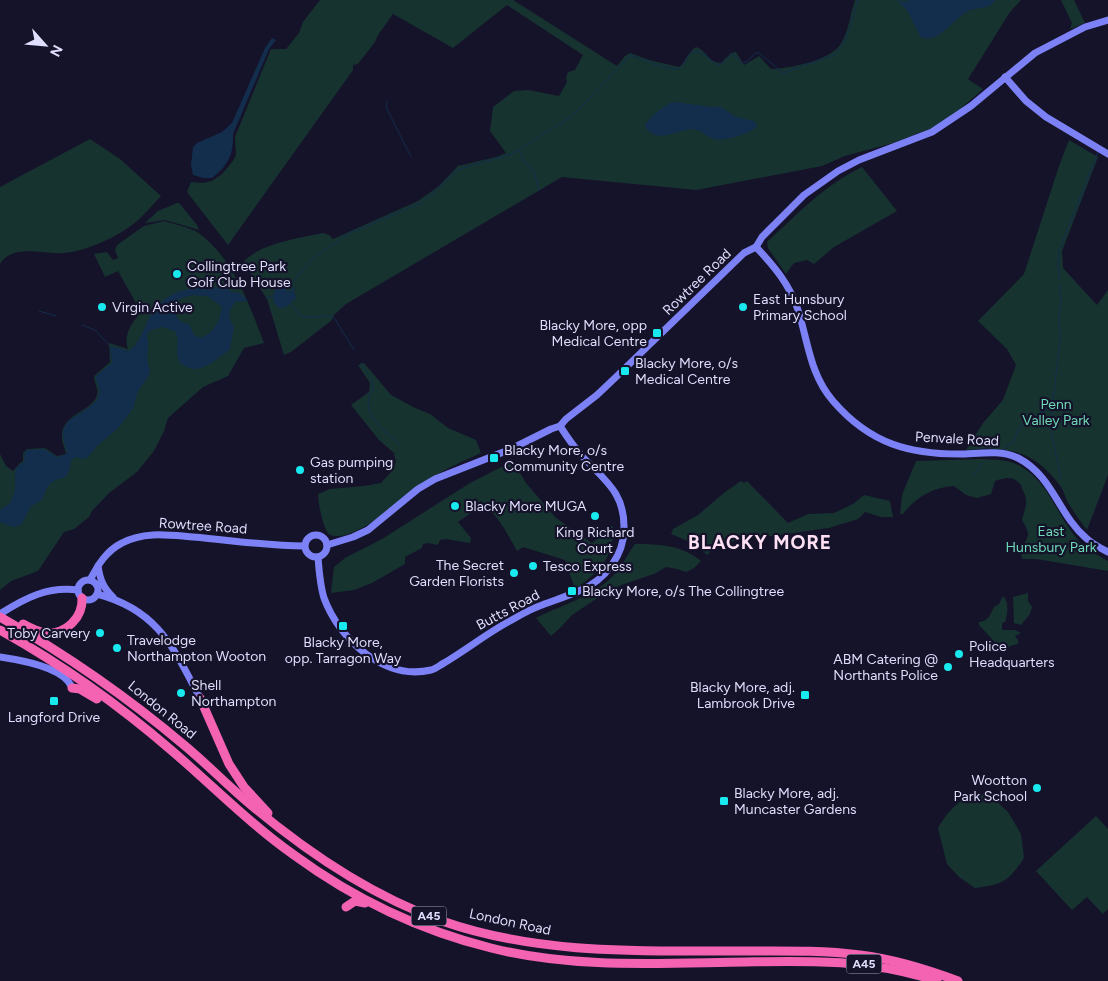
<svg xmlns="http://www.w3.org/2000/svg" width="1108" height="981" font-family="Figtree,sans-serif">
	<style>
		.green { fill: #163330 }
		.water { fill: #132d4d; fill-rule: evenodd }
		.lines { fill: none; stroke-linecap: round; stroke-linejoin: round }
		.stream { stroke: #132d4d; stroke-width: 1 }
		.secondary { stroke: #7c82f6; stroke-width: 7 }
		.highway { stroke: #f462b2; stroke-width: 9 }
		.poi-dot { fill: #18e9ef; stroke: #15132a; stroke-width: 2 }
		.labels { text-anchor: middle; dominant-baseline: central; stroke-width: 4.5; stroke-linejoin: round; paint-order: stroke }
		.shield { fill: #15132a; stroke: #a2a1be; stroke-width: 1 }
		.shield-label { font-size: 12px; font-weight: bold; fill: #dfdefd }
		.poi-label { font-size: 14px; fill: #dfdefd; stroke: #15132a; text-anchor: start }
		.street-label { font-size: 14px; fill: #dfdefd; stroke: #15132a }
		.park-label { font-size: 14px; fill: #6dd9b6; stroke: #15132a }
		.district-label { font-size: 19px; font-weight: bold; letter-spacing: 1px; fill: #fde0f4; stroke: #15132a }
	</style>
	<rect width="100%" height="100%" fill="#15132a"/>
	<g class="green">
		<path d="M320,0H513L617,66L625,56L630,53L649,60L679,67C687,61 687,53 696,47C706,50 709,63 721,63L731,53L736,52L744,65L759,56L771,69C789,69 830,60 840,45C849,32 850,14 855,0H1021L1010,12L968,79L983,89L959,110L932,128L893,143L845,156L822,166L696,190L562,177L346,304L333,316L332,320L291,352L284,355L267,299L243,262C263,242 297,239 323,233L329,235L333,239L418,201L439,186L458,166L496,157L506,153L490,131L493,107L514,91L528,90L559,96L567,82L566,78L568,72L575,70L583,55L507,5L453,48L393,14L378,35L375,42L358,64L353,65V70L228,245L187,192L191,182L203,183L212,181L222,174L233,161L236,155L235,137L271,49H286L299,33L303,22Z"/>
		<polygon points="1061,0 1074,0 1085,23 1070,29 1072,23"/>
		<path d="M90,139L120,159L161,196C153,204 146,213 137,221C120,236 87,251 64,253C45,255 12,243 0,264V187Z"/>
		<path d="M1069,140L1098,157L1062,251L1063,268L1097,305L1108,290V475L1087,530C1080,521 1073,511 1067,501C1065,496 1064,491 1061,487C1035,451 1007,445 966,450L983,423L1003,400L1016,365L1007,349L978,321L1024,274L1059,166Z"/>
		<path d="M862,167L897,211L834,247L814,264L807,260L794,263L786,274L768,248L767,242C799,213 823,186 862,167Z"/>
		<polygon points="177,203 179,203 197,225 199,230 165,220 145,223 158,211"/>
		<path d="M164,221C171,223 195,229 200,234C234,260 249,304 264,343L244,348L228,376L203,387L168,418L164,431L154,451L137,472L109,493L92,511L89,517L74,529L64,532L38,571L11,581L0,590V454L6,466L13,471L20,463L23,461V453L27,449L45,448L57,456L66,454C65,448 61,441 62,435C62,414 93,411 97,395C99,389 94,383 94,376L110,362L109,343L128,349C123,334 132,323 141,312L118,271L105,277L94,254L107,252L113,260L118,258L115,250L117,245L144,226Z"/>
		<path d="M364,363L391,395L415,408L430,414L448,428L476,440L481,453C464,461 446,468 430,479C411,491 351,548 329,534C323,530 318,501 318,494L330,489L364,486L381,483L392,471L396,462L394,453L379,440L351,405L369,392L370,383L358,365Z"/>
		<path d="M981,459C993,460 1005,459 1016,464C1049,479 1056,516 1079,541C1087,550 1098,555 1108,561V571L1036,559H1022L1021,550C1028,535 1032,537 1022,520C1023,513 1027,507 1026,500C1026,494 1022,491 1021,485C1013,475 1005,478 995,481L991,494L977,498L966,495L954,486C933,487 915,498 903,514H900L902,495L916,461Z"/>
		<path d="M513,461L526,483L555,517L592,543L610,527L613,526C614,558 600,571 575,589L565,560L523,547L517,551C507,533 497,514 481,501L468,515L458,522L471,538L470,543L446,539L440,540L438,545L428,543L423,544L422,548L405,557V564L372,583L354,590L331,593L334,567L345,558L382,539L470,483Z"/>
		<polygon points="741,481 744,483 747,481 788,523 808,514 834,513 853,504 864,495 890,501 893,517 881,517 865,512 858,519 829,528 764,537 742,538 710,551 708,555 690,542 671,534 673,529 698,515 725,492"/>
		<path d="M635,544C659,544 682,545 701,561L694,568L686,572L677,569L666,567L654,574L624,584L608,591L572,615L561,627L551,636L536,618C561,605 593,597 613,576C622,567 627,554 635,544Z"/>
		<polygon points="1028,593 1028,601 1032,607 1030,614 1021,625 1014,623 1013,597"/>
		<path d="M1003,596C1009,601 1008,615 1005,622L1002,623V630H1015L1021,633L1015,636L1018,640V644L1010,646L1004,652L979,625V622L984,621L989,617L994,607L999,604Z"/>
		<path d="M977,792L992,797L1008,812L1021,834L1024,858C1008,882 1003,884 975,888L959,877L947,864L938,828C949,809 957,802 977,792Z"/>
		<polygon points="1096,816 1108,829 1108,909 1103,914 1087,897 1072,910 1036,871"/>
	</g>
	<g class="water">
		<path d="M897,0L905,2L909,0H995C991,9 979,7 971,10C955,15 938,46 921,37L907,10Z"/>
		<path d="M272,38L276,40L269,49L233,134C234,154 228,166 212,178H203L193,175L191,165L193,147L197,143L222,132L232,123L265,48Z"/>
		<path d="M674,102L712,107H721L736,117L754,121L757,126C752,133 723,142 714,139C707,137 701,130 694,129C677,129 656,146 645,126C647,119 667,103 674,102Z"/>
		<polygon points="295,286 294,291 296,298 286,307 278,308 273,300 274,291 278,287 284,288 285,291 289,292"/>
		<path d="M204,287L226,288L231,292L240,293L248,301L235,302C227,312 228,317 234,327L230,349C218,358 200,376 185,366C181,364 179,362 178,357C175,347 181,343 175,331L162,327L149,331L147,336L148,343L147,360L150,370L149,375L138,391L133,408L120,426L97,446L87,458L83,459L76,457L71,460C68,486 61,473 49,485C45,489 45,495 42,500L31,506L21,525L13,527L0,522V510L10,503C12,498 15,493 15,487C16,476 12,468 24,462L25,452L27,450L44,449L57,457L67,454C66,446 62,439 63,431C67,414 95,411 99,395C101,388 95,383 96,376L112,363L110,346L129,351C138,344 141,335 146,325C157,298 176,289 204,287ZM193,295L208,296L222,307C220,321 214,333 201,338L194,335L189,324C189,324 183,323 182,322C177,320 172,308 175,304C178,298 187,296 193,295Z"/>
	</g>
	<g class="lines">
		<g class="stream">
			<polyline points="387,101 386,107 411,157"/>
			<polyline points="519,150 524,162 531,167 531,170 534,171 539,190"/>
			<polyline points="1060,280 1058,267 1059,251 1098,152"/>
			<polyline points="1060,284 1061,304 1059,317 1060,341 1050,425 1061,479"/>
			<path d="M284,292L314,257L346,235L423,202L459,169L512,154L572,116L631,55C639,59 672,72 679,68C683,66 684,62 686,59C696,42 706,57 717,65L721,64L731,55H734L742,63L746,62L756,53H759L783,73L834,55C850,41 851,19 858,0"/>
			<polyline points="265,298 274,296"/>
			<polyline points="290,303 300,315 305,317 333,316 354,350"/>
			<polyline points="39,311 56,316"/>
			<polyline points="82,325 95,330 110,346"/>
			<path d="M361,363L372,380L373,389C357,412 384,431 400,444"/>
			<polyline points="1002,450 1013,442 1020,426 1052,406"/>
			<polyline points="975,474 982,463"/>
		</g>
		<g class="secondary">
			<polyline points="1005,77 1026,101 1046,117 1108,154"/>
			<path d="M756,247C774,266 790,285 798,310C808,341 810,375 833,401C870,444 910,455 965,454C982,453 1002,450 1018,458C1053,476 1058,514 1086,538C1092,544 1100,548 1108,552"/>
			<circle cx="316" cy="546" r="11"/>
			<polyline points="327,545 353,537 368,530 418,489 435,479 511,449 551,429 560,426 566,419 597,395 616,377 744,253 756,247 762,237 804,195 838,171 859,160 932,132 971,106 1035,53 1085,27 1108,20"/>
			<path d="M318,557C319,571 320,585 324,598C339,639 384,681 431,670C436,669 440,665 444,663C466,650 486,634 508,622C519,616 530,609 542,605C555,600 568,596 581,590C605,580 624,555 624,529C625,492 604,480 582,456C574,447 567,437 560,426"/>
			<path d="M98,566C100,579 103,588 113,597"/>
			<path d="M90,580C98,565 106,551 122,543C144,531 169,535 193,537C230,540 267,546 304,546"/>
			<circle cx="88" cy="590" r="10"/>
			<path d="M97,594C158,610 173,647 200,698"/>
			<path d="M0,614C25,598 48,586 78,590"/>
			<path d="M0,657C20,660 65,667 72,688"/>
		</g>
		<g class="highway">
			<path d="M0,617C65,654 126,696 184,745C207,764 228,786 251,805C308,853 372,896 442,921C539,955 642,951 743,951C782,951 821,950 860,955C893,959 926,969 958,981"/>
			<path d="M23,624C30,628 38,632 46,633C66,634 83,618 82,598"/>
			<path d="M0,630C61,664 119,705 171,750C212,785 250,824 294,855C354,899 419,930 491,948C574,969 661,963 746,962C813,961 871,959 937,981"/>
			<polyline points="72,688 80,689 97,699"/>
			<polyline points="200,698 229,764 244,787 268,813"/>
			<polyline points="346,907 355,901 365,903"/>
		</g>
	</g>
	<g class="poi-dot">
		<circle cx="177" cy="274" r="5"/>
		<circle cx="102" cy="307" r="5"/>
		<circle cx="743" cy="307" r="5"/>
		<rect x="652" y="328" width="10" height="10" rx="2.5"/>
		<rect x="620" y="366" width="10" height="10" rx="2.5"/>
		<rect x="489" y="453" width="10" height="10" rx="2.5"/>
		<circle cx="300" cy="470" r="5"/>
		<circle cx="455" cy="506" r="5"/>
		<circle cx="595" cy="516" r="5"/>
		<circle cx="533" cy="566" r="5"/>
		<circle cx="514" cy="573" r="5"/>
		<rect x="567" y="586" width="10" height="10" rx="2.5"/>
		<rect x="338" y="621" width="10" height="10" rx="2.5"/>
		<circle cx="100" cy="633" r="5"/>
		<circle cx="117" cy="648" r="5"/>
		<circle cx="959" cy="654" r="5"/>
		<circle cx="948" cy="667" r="5"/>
		<circle cx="181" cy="693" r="5"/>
		<rect x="800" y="690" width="10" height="10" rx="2.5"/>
		<rect x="49" y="696" width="10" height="10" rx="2.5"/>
		<circle cx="1037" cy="788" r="5"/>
		<rect x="719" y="796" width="10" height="10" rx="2.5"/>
	</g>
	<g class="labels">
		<g class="shield">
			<rect x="411.5" y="906.5" width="35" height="19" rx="4"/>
			<rect x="846.5" y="954.5" width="35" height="19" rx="4"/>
		</g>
		<g class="shield-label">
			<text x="429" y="916">A45</text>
			<text x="864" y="964">A45</text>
		</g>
		<g class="poi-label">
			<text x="187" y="266">Collingtree Park<tspan x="187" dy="16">Golf Club House</tspan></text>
			<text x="753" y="299">East Hunsbury<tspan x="753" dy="16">Primary School</tspan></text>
			<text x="112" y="307">Virgin Active</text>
			<text x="647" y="325" text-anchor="end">Blacky More, opp<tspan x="647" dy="16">Medical Centre</tspan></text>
			<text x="635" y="363">Blacky More, o/s<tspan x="635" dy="16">Medical Centre</tspan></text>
			<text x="504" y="450">Blacky More, o/s<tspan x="504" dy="16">Community Centre</tspan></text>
			<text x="310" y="462">Gas pumping<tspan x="310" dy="16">station</tspan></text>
			<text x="465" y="506">Blacky More MUGA</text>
			<text x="595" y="532" text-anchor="middle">King Richard<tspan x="595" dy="16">Court</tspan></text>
			<text x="504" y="565" text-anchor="end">The Secret<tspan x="504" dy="16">Garden Florists</tspan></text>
			<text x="543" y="566">Tesco Express</text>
			<text x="582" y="591">Blacky More, o/s The Collingtree</text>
			<text x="90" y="633" text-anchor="end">Toby Carvery</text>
			<text x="127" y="640">Travelodge<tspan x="127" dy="16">Northampton Wooton</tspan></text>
			<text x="343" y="642" text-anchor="middle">Blacky More,<tspan x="343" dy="16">opp. Tarragon Way</tspan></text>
			<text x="969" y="646">Police<tspan x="969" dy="16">Headquarters</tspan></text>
			<text x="938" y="659" text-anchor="end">ABM Catering @<tspan x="938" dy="16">Northants Police</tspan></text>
			<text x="191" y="685">Shell<tspan x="191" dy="16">Northampton</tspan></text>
			<text x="795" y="687" text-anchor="end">Blacky More, adj.<tspan x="795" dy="16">Lambrook Drive</tspan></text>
			<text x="54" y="717" text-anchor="middle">Langford Drive</text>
			<text x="1027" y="780" text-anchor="end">Wootton<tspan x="1027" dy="16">Park School</tspan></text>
			<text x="734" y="793">Blacky More, adj.<tspan x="734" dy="16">Muncaster Gardens</tspan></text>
		</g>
		<g class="street-label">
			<text transform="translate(697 282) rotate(-44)">Rowtree Road</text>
			<text transform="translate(957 439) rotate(3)">Penvale Road</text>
			<text transform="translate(203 526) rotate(4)">Rowtree Road</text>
			<text transform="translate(508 610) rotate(-28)">Butts Road</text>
			<text transform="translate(162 710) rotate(39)">London Road</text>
			<text transform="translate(510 922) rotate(12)">London Road</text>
		</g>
		<g class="park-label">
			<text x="1056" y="404">Penn<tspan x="1056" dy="16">Valley Park</tspan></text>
			<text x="1051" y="531">East<tspan x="1051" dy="16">Hunsbury Park</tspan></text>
		</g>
		<g class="district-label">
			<text x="760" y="542">BLACKY MORE</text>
		</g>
	</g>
	<g transform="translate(45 45) rotate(117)" stroke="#15132a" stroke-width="4" paint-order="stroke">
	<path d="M0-4L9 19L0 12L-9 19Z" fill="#dfdefd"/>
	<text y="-8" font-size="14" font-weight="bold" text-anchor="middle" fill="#dfdefd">N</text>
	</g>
</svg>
